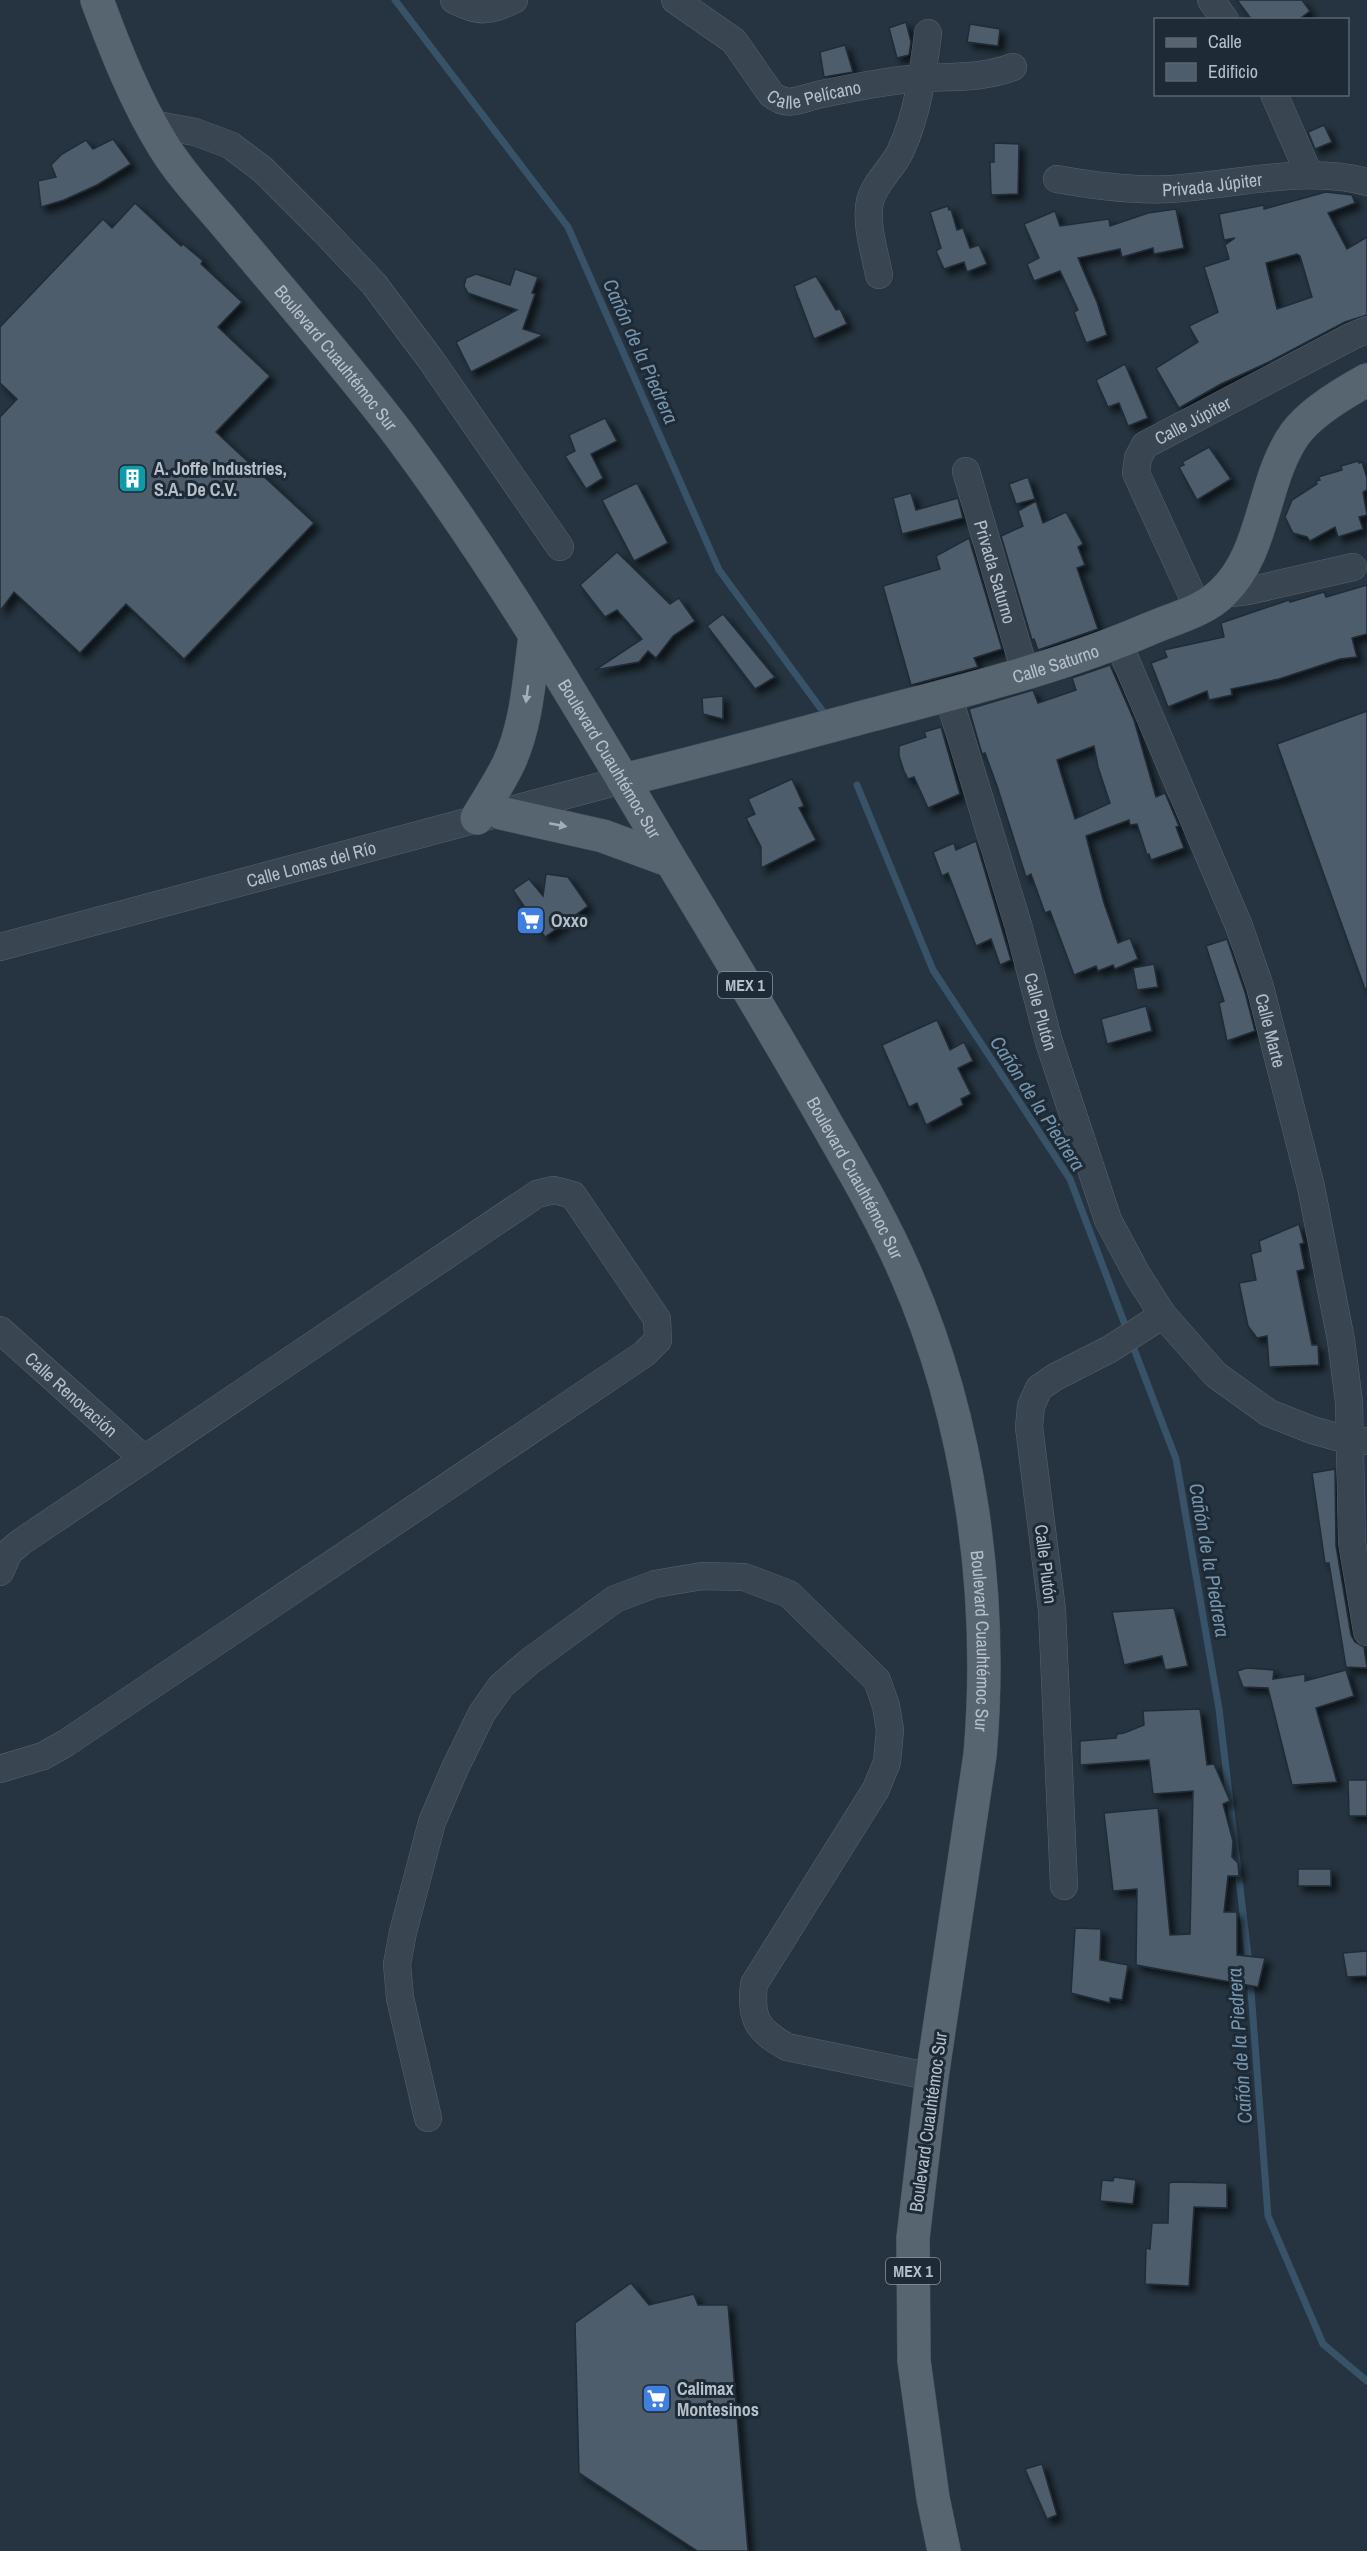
<svg xmlns="http://www.w3.org/2000/svg" width="1367" height="2551" font-family="'Archivo Narrow',sans-serif">
	<style>
		.lines { fill: none; stroke-linecap: round; stroke-linejoin: round }
		.stream { stroke: #385268; stroke-width: 7 }
		.building { fill: #4e5d6c; stroke: #202c37; stroke-width: 1.5; fill-rule: evenodd; filter: url(#shadow) }
		.minor-casing { stroke: #57636e; stroke-width: 28 }
		.major-casing { stroke: #45515c; stroke-width: 34 }
		.minor { stroke: #394550; stroke-width: 27 }
		.major { stroke: #576570; stroke-width: 33 }
		.oneway { fill: #a2aeb9 }
		.labels { text-anchor: middle; dominant-baseline: central; stroke-width: 6; stroke-linejoin: round; paint-order: stroke }
		.shield { fill: #1e2a35; stroke: #88939e; stroke-width: 1.5 }
		.shield-label { font-size: 16px; font-weight: bold; fill: #b5c0cb }
		.street-label { font-size: 18px; fill: #b5c0cb; stroke: #1e2a35 }
		.poi-label { font-size: 18px; font-weight: bold; fill: #b5c0cb; stroke: #1e2a35; text-anchor: start }
		.water-label { font-size: 20px; font-style: italic; fill: #7595ae; stroke: #1e2a35 }
	</style>
	<defs>
		<filter id="shadow"><feDropShadow dx="5.5" dy="5.5" stdDeviation="3" flood-color="#0009"/></filter>
	</defs>
	<rect width="100%" height="100%" fill="#253440"/>
	<g class="lines">
		<g class="stream">
			<polyline points="395,0 568,227 719,570 827,717"/>
			<polyline points="857,785 933,970 1070,1179 1127,1330"/>
			<polyline points="1131,1341 1176,1459 1219,1709 1249,1964"/>
			<polyline points="1250,1978 1268,2216 1323,2344 1367,2381"/>
		</g>
	</g>
	<g class="building">
		<polygon points="1237,0 1302,0 1310,11 1298,20 1252,20"/>
		<polygon points="906,22 911,42 909,55 897,58 889,28"/>
		<polygon points="970,24 1000,29 998,46 967,42"/>
		<polygon points="845,45 853,72 824,77 820,52"/>
		<polygon points="1324,125 1332,142 1315,149 1308,132"/>
		<polygon points="113,139 131,164 97,185 64,200 41,207 38,181 56,177 51,165 62,154 86,140 93,149"/>
		<polygon points="994,143 1019,144 1018,194 991,195 990,162 994,162"/>
		<path d="M1326,192L1352,195L1355,203L1328,213L1347,249L1367,237V315L1345,322L1269,362L1221,384L1179,408L1156,368L1198,342L1189,326L1218,312L1204,267L1229,259L1225,245L1235,238L1224,240L1219,214L1264,205V209ZM1297,254L1300,256L1312,297L1277,309L1266,263Z"/>
		<polygon points="135,203 181,246 183,244 203,261 201,264 242,302 218,327 270,376 216,432 314,523 184,659 126,604 80,653 14,592 0,611 0,417 17,399 0,383 0,327 103,219 112,228"/>
		<polygon points="948,206 949,210 951,209 957,230 963,228 970,248 979,245 987,264 967,272 964,262 944,269 936,251 941,248 930,212"/>
		<polygon points="1176,209 1184,248 1154,254 1153,248 1122,257 1120,249 1078,258 1097,302 1107,335 1086,343 1074,312 1078,310 1060,271 1034,281 1027,264 1039,258 1024,224 1055,211 1060,226 1109,219 1110,226 1148,213"/>
		<polygon points="515,269 538,277 532,293 535,294 523,329 543,335 471,372 456,342 517,310 468,293 464,286 466,278 476,274 510,285"/>
		<polygon points="816,276 836,310 840,309 847,324 814,339 794,286"/>
		<polygon points="1125,364 1148,418 1128,426 1119,403 1108,407 1096,380"/>
		<polygon points="605,418 617,441 591,454 603,478 586,489 565,456 575,451 569,435"/>
		<polygon points="1209,447 1231,479 1197,500 1179,467 1184,465 1182,462"/>
		<polygon points="1358,461 1359,463 1362,462 1367,478 1367,490 1363,492 1367,515 1359,517 1363,529 1338,537 1335,527 1310,541 1307,537 1293,533 1285,517 1292,500 1317,484 1316,481 1320,480 1318,477 1342,470 1341,466"/>
		<polygon points="1028,477 1035,499 1016,504 1009,484"/>
		<polygon points="637,483 668,543 634,561 602,500"/>
		<polygon points="911,493 916,510 958,498 963,518 902,534 893,498"/>
		<polygon points="1036,501 1043,523 1066,512 1083,544 1078,547 1085,565 1077,568 1098,629 1038,650 1034,639 1032,640 1001,536 1023,526 1018,511"/>
		<polygon points="969,538 1002,649 974,658 978,667 911,685 883,586 940,569 936,556"/>
		<polygon points="617,552 670,604 679,598 695,621 673,636 656,658 648,651 639,662 595,670 642,639 617,610 605,617 580,585"/>
		<polygon points="1367,585 1367,634 1352,638 1357,657 1340,659 1279,679 1231,689 1232,695 1209,700 1207,691 1168,707 1151,663 1167,657 1164,650 1224,637 1221,623 1289,600 1290,602 1324,592 1326,597"/>
		<polygon points="723,614 775,677 755,689 707,626"/>
		<path d="M1110,665L1134,720L1156,797L1165,793L1179,826L1176,827L1184,848L1151,860L1149,854L1147,855L1137,824L1130,825L1129,820L1086,836L1104,903L1118,943L1130,938L1138,959L1115,969L1113,965L1098,971L1096,966L1074,975L1050,911L1045,913L1031,874L1026,877L997,786L985,753L982,754L969,709L1033,690L1038,703L1076,690L1072,678ZM1094,746L1098,767L1110,803L1075,819L1057,760Z"/>
		<polygon points="723,696 723,719 703,714 702,698"/>
		<polygon points="1367,711 1367,989 1365,989 1277,744"/>
		<polygon points="941,727 960,794 928,808 914,777 908,779 904,771 899,756 899,746 926,737 924,732"/>
		<polygon points="792,779 804,806 799,808 816,840 761,868 761,847 746,818 755,814 748,799"/>
		<polygon points="976,841 1011,960 1000,965 991,939 976,946 948,873 942,876 933,852 954,843 956,850"/>
		<polygon points="546,874 568,877 588,906 545,937 513,890 529,879 543,896"/>
		<polygon points="1227,939 1245,992 1255,1031 1227,1041 1219,1003 1224,1001 1206,946"/>
		<polygon points="1154,964 1158,987 1137,990 1133,968"/>
		<polygon points="1146,1006 1152,1031 1107,1044 1101,1019"/>
		<polygon points="937,1020 950,1050 964,1042 973,1061 958,1068 971,1094 961,1099 963,1105 926,1125 917,1103 909,1107 882,1045"/>
		<polygon points="1299,1224 1304,1243 1300,1244 1305,1269 1297,1271 1312,1345 1318,1345 1319,1365 1269,1367 1267,1336 1257,1338 1248,1326 1239,1283 1256,1280 1251,1254 1261,1251 1259,1241"/>
		<polygon points="1335,1469 1336,1546 1351,1635 1355,1642 1364,1647 1367,1668 1346,1667 1329,1563 1325,1563 1312,1473"/>
		<polygon points="1174,1608 1188,1666 1165,1670 1162,1656 1124,1665 1112,1612"/>
		<polygon points="1247,1668 1274,1670 1273,1679 1305,1674 1305,1681 1346,1670 1354,1696 1316,1708 1337,1782 1292,1785 1268,1688 1243,1687 1237,1671"/>
		<polygon points="1200,1709 1207,1765 1214,1764 1230,1801 1223,1804 1233,1841 1232,1857 1238,1863 1239,1876 1228,1876 1224,1912 1237,1912 1237,1955 1265,1958 1258,1987 1136,1965 1137,1889 1113,1891 1104,1813 1158,1808 1170,1935 1190,1934 1193,1791 1153,1794 1149,1760 1080,1765 1080,1741 1116,1738 1117,1734 1124,1733 1144,1725 1143,1711"/>
		<polygon points="1348,1780 1367,1780 1367,1816 1349,1816"/>
		<rect x="1298" y="1869" width="33" height="17"/>
		<polygon points="1075,1928 1101,1929 1100,1960 1128,1965 1122,2000 1110,1998 1110,2003 1071,1993"/>
		<polygon points="1367,1951 1367,1976 1347,1977 1343,1953"/>
		<polygon points="1114,2177 1136,2180 1133,2204 1100,2201 1102,2180 1113,2181"/>
		<polygon points="1173,2182 1227,2183 1227,2208 1194,2207 1189,2286 1145,2284 1146,2248 1150,2249 1152,2223 1168,2223 1169,2183"/>
		<polygon points="631,2283 649,2305 694,2294 698,2305 728,2305 748,2551 697,2551 579,2473 575,2323"/>
		<polygon points="1042,2464 1057,2515 1047,2519 1025,2469"/>
	</g>
	<g class="lines">
		<defs>
			<g id="minor">
				<path d="M454,0C479,13 489,12 514,0"/>
				<path id="s1" d="M675,0L734,41L771,94C789,109 801,98 822,94C855,87 889,80 922,78C956,76 980,79 1013,67"/>
				<polyline points="1211,0 1225,20"/>
				<polyline points="1274,94 1309,174"/>
				<polyline points="152,124 195,132 230,145 262,169 324,231 374,284 431,360 560,547"/>
				<path id="s2" d="M1057,179C1095,186 1132,191 1171,189C1234,185 1307,165 1367,182"/>
				<path d="M879,275C875,253 865,224 870,201C875,182 893,168 901,150C918,113 923,73 928,33"/>
				<path id="s3" d="M966,471L1025,672"/>
				<polyline points="1222,594 1248,591 1353,567"/>
				<path id="s4" d="M1198,608L1136,473L1138,458L1145,445L1352,336L1367,330"/>
				<path id="s5" d="M1118,642L1239,926L1260,987L1311,1187L1341,1340L1349,1402L1352,1543L1367,1632"/>
				<path id="s6" d="M948,695L1019,928L1049,1042L1108,1220L1138,1276L1163,1315L1216,1375L1269,1413L1312,1430L1351,1441H1366"/>
				<path id="s7" d="M0,947L623,780"/>
				<path id="s8" d="M0,1330L144,1459"/>
				<polyline points="0,1572 9,1552 21,1542 537,1194 554,1190 573,1195 657,1319 658,1340 644,1354 66,1743 43,1756 0,1769"/>
				<polyline points="1064,1886 1052,1610 1029,1427 1031,1406 1039,1388 1055,1377 1110,1349 1163,1315"/>
				<path d="M428,2118L400,1998L397,1964L403,1932L432,1822L455,1768L482,1713L501,1686L530,1661L615,1599L655,1584L702,1576L744,1577L789,1594L877,1680L886,1706L890,1730L887,1762L876,1789L754,1984C750,2019 757,2030 787,2047L932,2077"/>
			</g>
			<g id="major">
				<path id="s9" d="M97,0C115,49 136,102 164,147C183,178 210,205 233,233C289,300 347,366 400,436C502,573 589,722 676,869C726,952 777,1036 825,1121C853,1170 882,1219 905,1272C970,1420 994,1594 980,1755L932,2077L913,2238L914,2361L933,2498L944,2551"/>
				<path id="s10" d="M623,780C703,761 781,739 860,718C957,692 1057,669 1149,629C1172,619 1204,611 1222,593C1265,554 1262,480 1295,434C1310,413 1345,392 1367,380"/>
				<polyline points="501,813 603,836 671,861"/>
				<path d="M477,818C487,801 499,783 508,765C527,725 529,680 535,636"/>
			</g>
		</defs>
		<use href="#minor" class="minor-casing"/>
		<use href="#major" class="major-casing"/>
		<use href="#minor" class="minor"/>
		<use href="#major" class="major"/>
	</g>
	<defs><path id="oneway-solid" d="M-6-.8H1V-3.2L6.5 0L1 3.2V.8H-6Z" transform="scale(1.5)"/></defs>
	<g class="oneway">
		<use href="#oneway-solid" transform="translate(527 694) rotate(97)"/>
		<use href="#oneway-solid" transform="translate(558 825) rotate(11)"/>
	</g>
	<defs>
		<symbol id="building-square" viewBox="-11 -11 22 22"><rect x="-9" y="-9" width="18" height="18" rx="4" fill="#0f9aa8" stroke="#1e2a35"/><path d="M-4-6H4V6H1V3H-1V6H-4ZM-2.5-4.3h1.7v1.8h-1.7ZM.8-4.3h1.7v1.8H.8ZM-2.5-1h1.7V.8h-1.7ZM.8-1h1.7V.8H.8Z" fill="#fff"/></symbol>
		<symbol id="supermarket-square" viewBox="-11 -11 22 22"><rect x="-9" y="-9" width="18" height="18" rx="4" fill="#3f7fe0" stroke="#1e2a35"/><path d="M-6-5.5h2.5l.6 2H6L4.5 2H-2.5L-4.4-4H-6ZM-1.5 3.2a1.3 1.3 0 1 0 .1 0ZM3 3.2a1.3 1.3 0 1 0 .1 0Z" fill="#fff"/></symbol>
	</defs>
	<g fill-rule="evenodd">
		<use href="#building-square" x="116" y="462" width="33" height="33"/>
		<use href="#supermarket-square" x="514" y="904" width="33" height="33"/>
		<use href="#supermarket-square" x="640" y="2382" width="33" height="33"/>
	</g>
	<g class="labels">
		<g class="shield">
			<rect x="718" y="972" width="54" height="26" rx="4.5"/>
			<rect x="886" y="2258" width="54" height="26" rx="4.5"/>
		</g>
		<g class="shield-label">
			<text x="745" y="985">MEX 1</text>
			<text x="913" y="2271">MEX 1</text>
		</g>
		<g class="street-label">
			<text stroke="none"><textPath href="#s1" startOffset="182">Calle Pelícano</textPath></text>
			<text stroke="none"><textPath href="#s2" startOffset="156">Privada Júpiter</textPath></text>
			<text stroke="none"><textPath href="#s9" startOffset="434">Boulevard Cuauhtémoc Sur</textPath></text>
			<text stroke="none"><textPath href="#s4" startOffset="232">Calle Júpiter</textPath></text>
			<text stroke="none"><textPath href="#s3" startOffset="105">Privada Saturno</textPath></text>
			<text stroke="none"><textPath href="#s10" startOffset="448">Calle Saturno</textPath></text>
			<text stroke="none"><textPath href="#s9" startOffset="920">Boulevard Cuauhtémoc Sur</textPath></text>
			<text stroke="none"><textPath href="#s7" startOffset="322">Calle Lomas del Río</textPath></text>
			<text stroke="none"><textPath href="#s6" startOffset="330">Calle Plutón</textPath></text>
			<text stroke="none"><textPath href="#s5" startOffset="418">Calle Marte</textPath></text>
			<text stroke="none"><textPath href="#s9" startOffset="1406">Boulevard Cuauhtémoc Sur</textPath></text>
			<text stroke="none"><textPath href="#s8" startOffset="96">Calle Renovación</textPath></text>
			<text transform="translate(1046 1564) rotate(83)">Calle Plutón</text>
			<text stroke="none"><textPath href="#s9" startOffset="1892">Boulevard Cuauhtémoc Sur</textPath></text>
			<text transform="translate(928 2122) rotate(-82)">Boulevard Cuauhtémoc Sur</text>
		</g>
		<g class="poi-label">
			<text x="154" y="468">A. Joffe Industries,<tspan x="154" dy="21">S.A. De C.V.</tspan></text>
			<text x="551" y="920">Oxxo</text>
			<text x="677" y="2388">Calimax<tspan x="677" dy="21">Montesinos</tspan></text>
		</g>
		<g class="water-label">
			<text transform="translate(641 351) rotate(66)">Cañón de la Piedrera</text>
			<text transform="translate(1038 1103) rotate(57)">Cañón de la Piedrera</text>
			<text transform="translate(1210 1560) rotate(80)">Cañón de la Piedrera</text>
			<text transform="translate(1239 2046) rotate(-94)">Cañón de la Piedrera</text>
		</g>
	</g>
	<rect x="1154" y="18" width="195" height="78" fill="#1e2a35" stroke="#5a6671" stroke-width="1.5"/>
	<rect x="1166" y="38" width="30" height="9" fill="#576570" stroke="#5a6671" stroke-width="1.5"/>
	<text x="1208" y="48" font-size="18" fill="#b5c0cb">Calle</text>
	<rect x="1166" y="63" width="30" height="18" fill="#4e5d6c" stroke="#5a6671" stroke-width="1.5"/>
	<text x="1208" y="78" font-size="18" fill="#b5c0cb">Edificio</text>
</svg>
